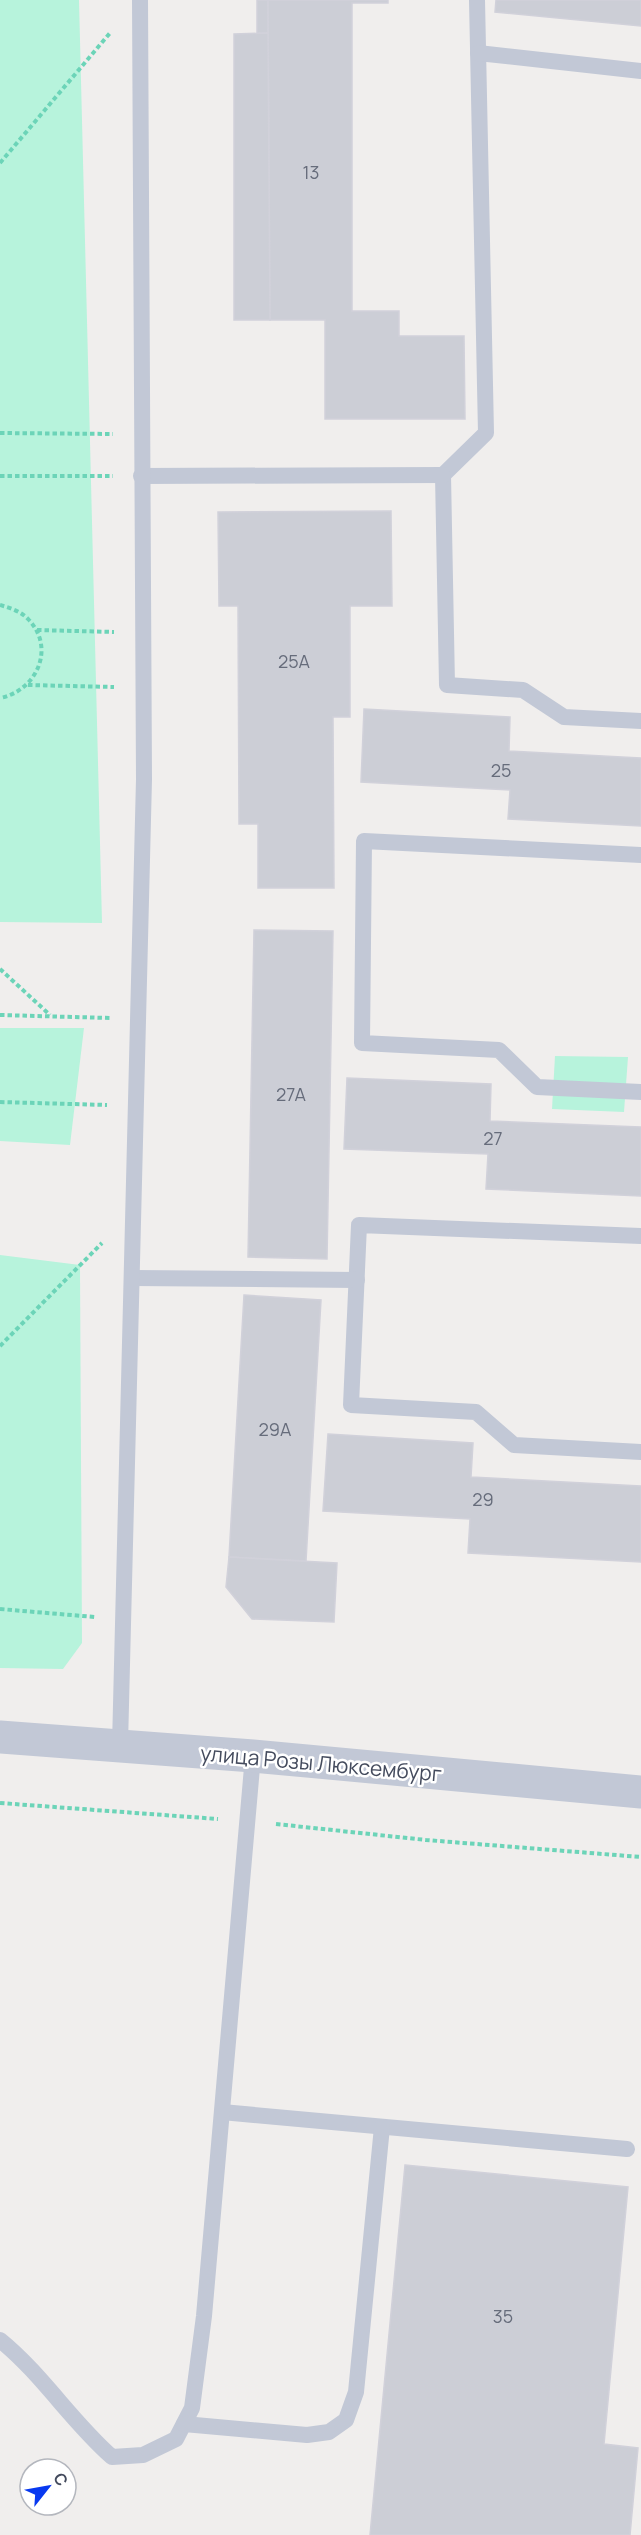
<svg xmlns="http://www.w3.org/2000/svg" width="641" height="2535" font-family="Manrope,sans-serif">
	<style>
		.green { fill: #b7f3dc }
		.building { fill: #ccced6; stroke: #d1d1da; stroke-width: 1.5 }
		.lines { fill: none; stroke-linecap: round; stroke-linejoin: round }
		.path { stroke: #6cd4b8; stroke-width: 4; stroke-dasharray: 4.5 3; stroke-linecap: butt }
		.service { stroke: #c2c8d6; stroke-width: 16 }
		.tertiary { stroke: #c2c8d6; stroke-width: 33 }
		.labels { text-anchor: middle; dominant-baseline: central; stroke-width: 5; stroke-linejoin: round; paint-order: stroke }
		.number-label { font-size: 18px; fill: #666c7b }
		.street-label { font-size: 21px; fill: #444b5d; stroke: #fff }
	</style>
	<rect width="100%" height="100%" fill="#f0eeed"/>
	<g class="green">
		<polygon points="0,0 79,0 102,923 0,922"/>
		<polygon points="0,1028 84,1028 70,1145 0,1141"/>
		<polygon points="555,1056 628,1057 624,1112 552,1109"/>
		<polygon points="0,1255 80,1265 82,1643 63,1669 0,1668"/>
	</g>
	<g class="building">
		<rect x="257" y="0" width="11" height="33"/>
		<polygon points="268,0 388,0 388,3 352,3 352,311 399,311 399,336 464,336 465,419 325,419 325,320 270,320"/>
		<polygon points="496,0 641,0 641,26 495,12"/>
		<polygon points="268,33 270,320 234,320 234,34"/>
		<polygon points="391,511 392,606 350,606 350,717 333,717 334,888 258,888 258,824 239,824 238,606 219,606 218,512"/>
		<polygon points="364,709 510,717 509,751 641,758 641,826 508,819 510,790 361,782"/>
		<polygon points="254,930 333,931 327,1259 248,1257"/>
		<polygon points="347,1078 491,1084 490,1121 641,1127 641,1196 486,1189 488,1154 344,1149"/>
		<polygon points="244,1295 321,1300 306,1561 229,1557"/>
		<polygon points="328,1434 473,1443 471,1477 641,1486 641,1562 468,1553 470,1519 323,1511"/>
		<polygon points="229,1557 337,1563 334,1622 252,1619 226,1587"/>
		<polygon points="405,2165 628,2187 604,2444 638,2448 630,2535 370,2535"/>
	</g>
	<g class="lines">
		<g class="path">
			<polyline points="0,163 110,33"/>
			<polyline points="0,433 113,434"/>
			<polyline points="0,476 113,476"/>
			<path d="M0,605C10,608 21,611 29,620C56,649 36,691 0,698"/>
			<polyline points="37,630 114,632"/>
			<polyline points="28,685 114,687"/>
			<polyline points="0,969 50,1015"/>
			<polyline points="0,1015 110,1018"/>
			<polyline points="0,1102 107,1105"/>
			<polyline points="0,1346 102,1243"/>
			<polyline points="0,1609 95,1617"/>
			<polyline points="0,1803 218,1819"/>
			<polyline points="276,1824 426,1840 641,1857"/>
		</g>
		<g class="service">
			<polyline points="477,0 486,433 443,475 447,685 523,690 564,717 641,721"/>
			<polyline points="478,53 641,71"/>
			<polyline points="141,476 443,475"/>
			<polyline points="641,855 364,841 362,1043 499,1050 537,1087 641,1092"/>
			<polyline points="641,1236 359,1225 351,1405 476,1412 514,1445 641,1452"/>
			<polyline points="133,1278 357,1280"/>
			<polyline points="120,1745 144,779 140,0"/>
			<polyline points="222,2112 627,2149"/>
			<path d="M0,2340C42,2374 71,2421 112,2457L143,2455L176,2439L192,2408L204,2316L253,1756"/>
			<polyline points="184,2424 307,2435 329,2432 346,2420 356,2392 382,2127"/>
		</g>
		<polyline class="tertiary" points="0,1737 253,1756 641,1792"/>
	</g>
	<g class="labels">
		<g class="number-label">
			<text x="311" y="172">13</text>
			<text x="294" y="661">25А</text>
			<text x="501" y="770">25</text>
			<text x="291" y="1094">27А</text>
			<text x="493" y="1138">27</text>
			<text x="275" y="1429">29А</text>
			<text x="483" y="1499">29</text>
			<text x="503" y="2316">35</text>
		</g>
		<g class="street-label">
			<text transform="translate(321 1763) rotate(5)">улица Розы Люксембург</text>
		</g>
	</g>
	<g transform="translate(48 2487) rotate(59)"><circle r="28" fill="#ffffff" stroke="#b4b7be" stroke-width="1.5"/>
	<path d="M0-4.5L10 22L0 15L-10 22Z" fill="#0839f0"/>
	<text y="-9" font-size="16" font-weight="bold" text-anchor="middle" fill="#444b5d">С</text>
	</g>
</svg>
